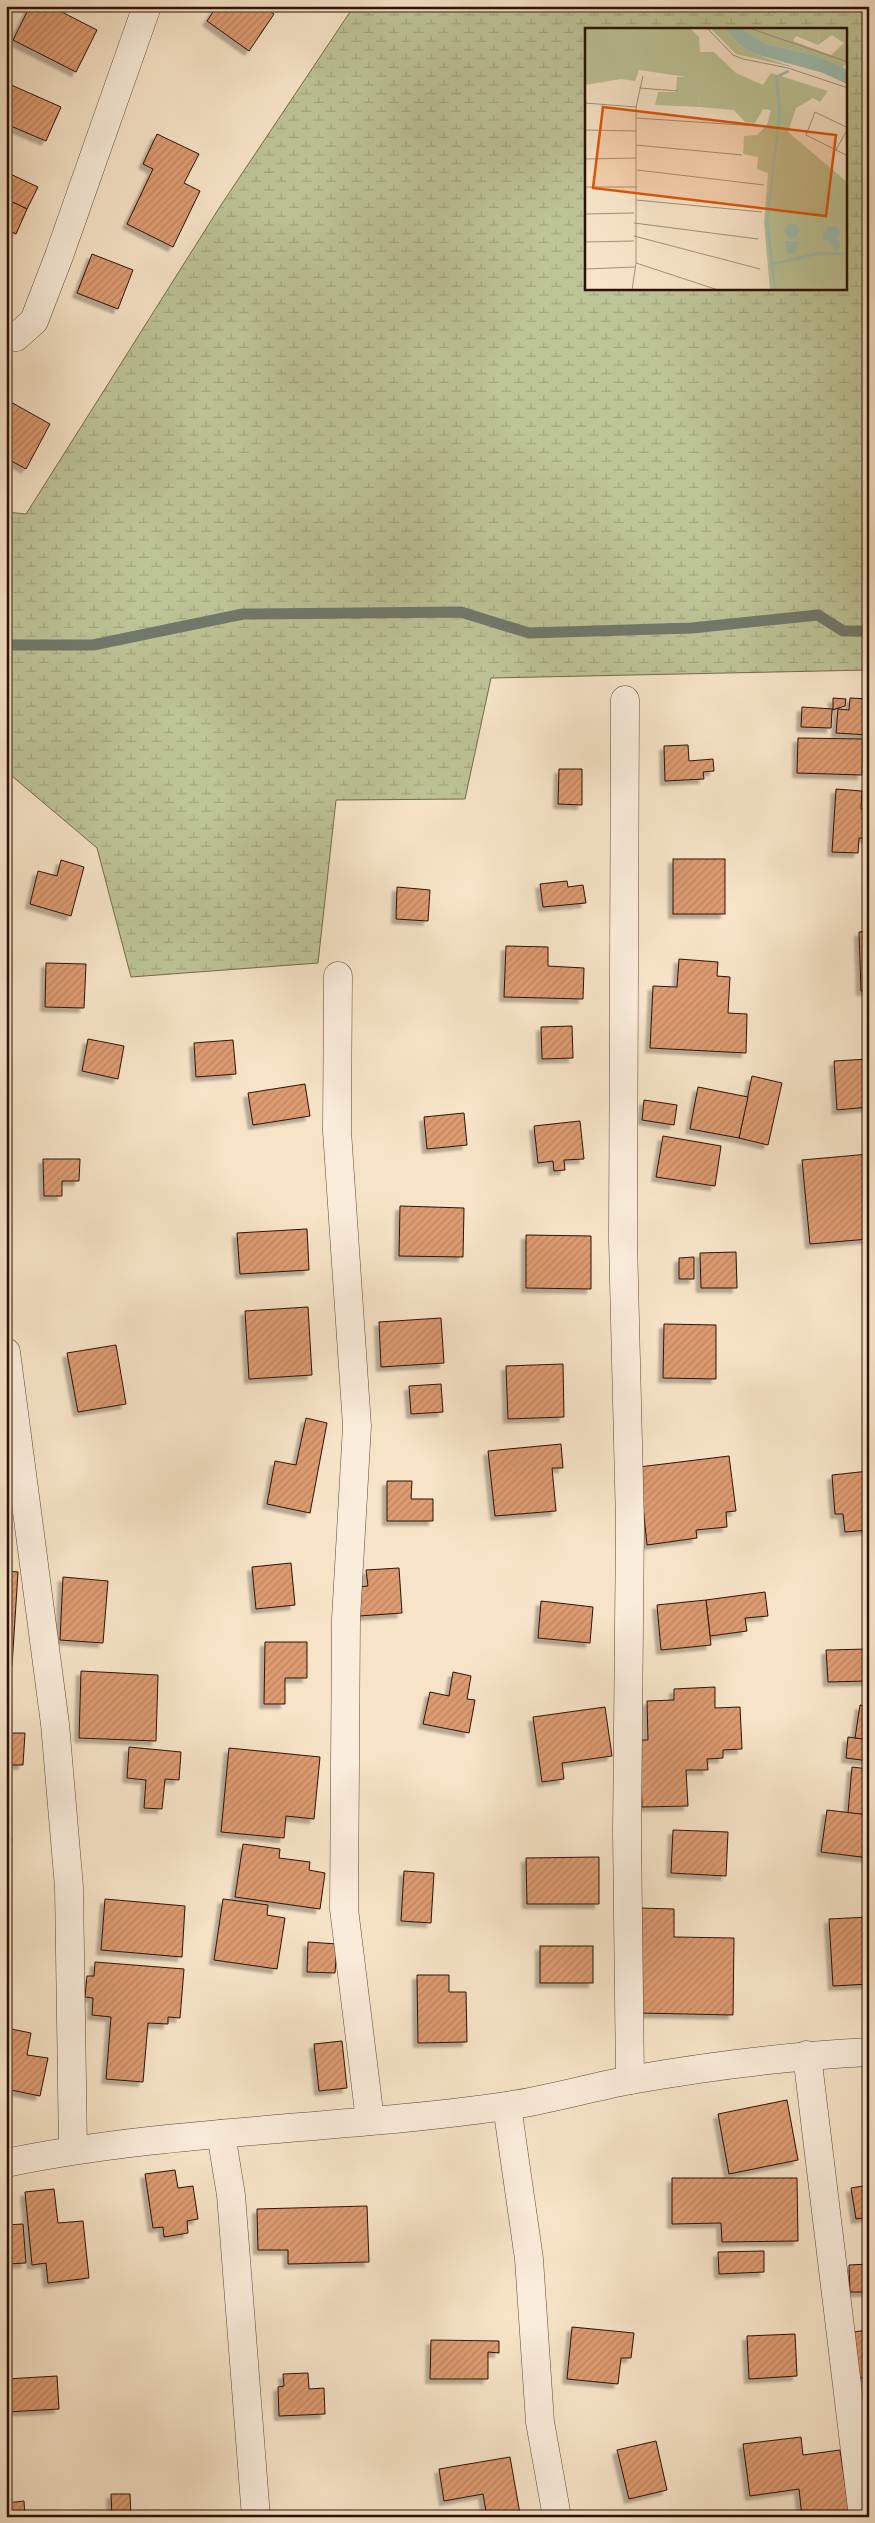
<svg xmlns="http://www.w3.org/2000/svg" width="875" height="2523" font-family="'IM FELL English',serif">
	<style>
		.wetland { fill: url(#wetland-marsh); stroke: #756a4d; fill-rule: evenodd }
		.lines { fill: none; stroke-linecap: round; stroke-linejoin: round }
		.stream { stroke: #71796c; stroke-width: 11 }
		.building { fill: url(#building-hatch); stroke: #2d1004; filter: url(#shadow) }
		.minor-casing { stroke: #604535; stroke-width: 29 }
		.minor { stroke: #faeddb; stroke-width: 28 }
		.inset-river { fill: none; stroke: #9ebfb2; stroke-width: 2.5 }
		.inset-road { fill: none; stroke: #a68f7a; stroke-width: 1 }
		.view { fill: #df550c; fill-opacity: 0.15; stroke: #df550c; stroke-width: 2.5 }
		.inset-edge { fill: none; stroke: #2d1004; stroke-width: 2.5 }
	</style>
	<defs>
		<pattern id="wetland-marsh" width="20" height="14" patternUnits="userSpaceOnUse" patternTransform="scale(1.25)"><rect width="20" height="14" fill="#bdc496"/><path d="M1 5h8M5 5V1M11 12h8M15 12V8" fill="none" stroke="#a3a780"/></pattern>
		<pattern id="building-hatch" width="6" height="6" patternUnits="userSpaceOnUse" patternTransform="scale(1.25)"><rect width="6" height="6" fill="#dd9b71"/><path d="M-1 1l2-2M0 6l6-6M5 7l2-2" fill="none" stroke="#be8460"/></pattern>
		<filter id="shadow"><feDropShadow dx="-4.5" dy="4.5" stdDeviation="1" flood-color="#0004"/></filter>
	</defs>
	<rect width="100%" height="100%" fill="#f7e4c8"/>
	<filter id="stains"><feTurbulence type="fractalNoise" baseFrequency=".004" numOctaves="4"/><feColorMatrix values="0 0 0 0 .2 0 0 0 0 .09 0 0 0 0 .02 0 0 0 .5 -.17"/></filter>
	<radialGradient id="worn" r=".72"><stop offset=".6" stop-color="#630" stop-opacity="0"/><stop offset="1" stop-color="#630" stop-opacity=".3"/></radialGradient>
	<path class="wetland" d="M354,6H869V670L491,678L465,799L336,800L318,963L131,977L97,848L6,771V512L26,514L221,205ZM586,29H846V289H586Z"/>
	<g class="lines">
		<polyline class="stream" points="6,645 93,645 243,614 461,612 529,633 692,628 818,615 843,631 869,631"/>
	</g>
	<g class="building">
		<polygon points="30,6 50,6 97,30 76,72 13,40"/>
		<polygon points="217,6 262,6 274,14 249,51 207,21"/>
		<polygon points="9,84 61,107 46,141 6,124 6,92"/>
		<polygon points="157,134 199,154 184,183 200,191 173,247 127,224 153,169 143,164"/>
		<polygon points="6,172 38,187 27,209 6,199"/>
		<polygon points="6,199 27,209 16,234 6,229"/>
		<polygon points="92,254 133,270 118,309 77,293"/>
		<polygon points="9,401 50,424 26,469 6,458 6,406"/>
		<polygon points="833,698 846,699 845,706 832,710 831,728 801,727 802,707 833,709"/>
		<polygon points="850,698 869,699 869,735 836,733 838,709 849,710"/>
		<polygon points="798,738 863,739 862,775 797,773"/>
		<polygon points="688,745 689,761 713,759 714,771 703,772 704,779 665,781 664,746"/>
		<polygon points="559,769 582,769 582,805 558,804"/>
		<polygon points="836,789 862,791 861,809 869,809 869,838 859,838 858,853 832,852"/>
		<rect x="673" y="859" width="52" height="55"/>
		<polygon points="61,860 84,867 71,916 30,904 38,871 57,876"/>
		<polygon points="567,881 568,887 583,885 586,903 543,907 540,884"/>
		<polygon points="397,887 430,890 428,921 396,919"/>
		<polygon points="869,931 869,991 861,991 859,932"/>
		<polygon points="506,946 548,947 548,966 584,968 583,999 504,997"/>
		<polygon points="679,959 718,962 717,976 730,977 728,1013 747,1014 746,1053 650,1048 653,986 677,987"/>
		<polygon points="46,963 86,964 84,1008 45,1007"/>
		<polygon points="572,1026 573,1058 542,1059 541,1027"/>
		<polygon points="88,1039 124,1046 118,1079 82,1071"/>
		<polygon points="233,1040 236,1074 196,1077 194,1043"/>
		<polygon points="869,1059 869,1107 837,1110 834,1061"/>
		<polygon points="752,1076 782,1083 768,1145 739,1138"/>
		<polygon points="305,1084 310,1116 253,1125 248,1093"/>
		<polygon points="698,1087 748,1097 739,1138 690,1129"/>
		<polygon points="644,1100 677,1105 674,1125 642,1120"/>
		<polygon points="464,1113 467,1145 427,1149 424,1117"/>
		<polygon points="580,1121 584,1159 564,1160 565,1170 554,1171 553,1161 538,1163 534,1126"/>
		<polygon points="663,1136 721,1146 715,1186 656,1177"/>
		<polygon points="869,1154 869,1239 810,1244 802,1160"/>
		<polygon points="43,1159 80,1159 79,1181 62,1181 62,1196 44,1196"/>
		<polygon points="400,1206 464,1208 463,1257 399,1256"/>
		<polygon points="307,1229 309,1270 240,1274 237,1233"/>
		<polygon points="526,1235 591,1236 591,1289 526,1288"/>
		<polygon points="736,1252 737,1288 701,1288 700,1253"/>
		<polygon points="694,1257 694,1279 679,1279 679,1258"/>
		<polygon points="308,1307 312,1375 249,1379 245,1311"/>
		<polygon points="441,1318 444,1363 381,1367 379,1322"/>
		<polygon points="664,1324 716,1325 716,1379 663,1378"/>
		<polygon points="116,1345 126,1404 78,1412 67,1353"/>
		<polygon points="563,1364 564,1417 508,1419 506,1366"/>
		<polygon points="441,1384 443,1412 411,1414 409,1386"/>
		<polygon points="306,1418 327,1423 310,1513 267,1504 275,1461 296,1465"/>
		<polygon points="561,1444 563,1468 552,1468 556,1511 495,1516 488,1451"/>
		<polygon points="729,1456 736,1511 726,1512 727,1527 696,1530 697,1538 647,1545 639,1467"/>
		<polygon points="869,1471 869,1530 845,1532 843,1514 835,1514 832,1475"/>
		<polygon points="387,1481 412,1481 411,1499 433,1499 433,1521 387,1521"/>
		<polygon points="291,1563 295,1605 256,1609 252,1567"/>
		<polygon points="399,1568 402,1613 359,1616 357,1587 368,1586 366,1570"/>
		<polygon points="6,1571 18,1572 12,1666 6,1665"/>
		<polygon points="63,1577 108,1581 103,1643 60,1640"/>
		<polygon points="765,1592 768,1616 745,1618 747,1631 710,1636 706,1600"/>
		<polygon points="706,1600 711,1645 661,1650 657,1605"/>
		<polygon points="541,1601 593,1607 590,1643 538,1638"/>
		<polygon points="265,1642 307,1642 307,1678 285,1678 285,1704 264,1704"/>
		<polygon points="869,1649 869,1681 828,1682 826,1650"/>
		<polygon points="81,1671 158,1675 156,1741 79,1738"/>
		<polygon points="453,1672 471,1676 467,1699 475,1700 469,1733 423,1724 430,1692 449,1696"/>
		<polygon points="715,1687 715,1708 740,1707 742,1749 723,1750 723,1758 707,1759 708,1770 686,1770 688,1806 642,1807 640,1740 648,1740 647,1701 674,1700 674,1689"/>
		<polygon points="860,1705 869,1707 869,1740 855,1738"/>
		<polygon points="605,1707 612,1756 562,1763 564,1779 542,1782 533,1717"/>
		<polygon points="6,1733 25,1733 23,1765 6,1765"/>
		<polygon points="848,1737 869,1740 869,1761 846,1758"/>
		<polygon points="129,1747 181,1752 179,1780 165,1779 162,1809 144,1808 146,1780 127,1778"/>
		<polygon points="229,1748 320,1757 314,1819 286,1816 284,1838 221,1832"/>
		<polygon points="852,1767 869,1769 869,1815 848,1813"/>
		<polygon points="827,1810 869,1815 869,1858 821,1852"/>
		<polygon points="673,1830 728,1832 726,1876 671,1873"/>
		<polygon points="6,1837 12,1838 9,1884 6,1883"/>
		<polygon points="243,1844 280,1849 279,1858 310,1862 309,1870 325,1873 320,1909 235,1897"/>
		<polygon points="599,1857 599,1904 527,1904 526,1858"/>
		<polygon points="404,1871 434,1873 431,1923 401,1921"/>
		<polygon points="105,1899 185,1906 182,1957 101,1950"/>
		<polygon points="223,1899 268,1905 267,1915 285,1918 277,1969 214,1960"/>
		<polygon points="640,1908 674,1909 674,1937 734,1938 733,2015 639,2013"/>
		<polygon points="869,1917 869,1984 833,1986 829,1919"/>
		<polygon points="308,1942 337,1944 335,1973 307,1972"/>
		<rect x="540" y="1946" width="53" height="37"/>
		<polygon points="95,1962 184,1969 180,2018 168,2017 168,2024 148,2023 143,2082 106,2079 111,2017 92,2015 93,1998 85,1997 87,1976 94,1976"/>
		<polygon points="417,1975 449,1975 449,1992 466,1992 467,2042 418,2043"/>
		<polygon points="6,2028 31,2033 27,2055 48,2058 40,2096 6,2089"/>
		<polygon points="342,2041 347,2088 319,2091 314,2044"/>
		<polygon points="787,2100 798,2160 729,2174 718,2114"/>
		<polygon points="175,2170 178,2188 193,2186 198,2219 187,2221 188,2233 164,2237 163,2227 153,2228 145,2174"/>
		<polygon points="672,2178 797,2178 798,2241 722,2242 721,2223 672,2224"/>
		<polygon points="869,2185 869,2217 856,2219 851,2188"/>
		<polygon points="54,2189 58,2223 83,2221 89,2278 48,2283 46,2263 32,2265 25,2192"/>
		<polygon points="367,2206 369,2262 288,2264 288,2250 258,2250 257,2209"/>
		<polygon points="23,2224 26,2263 6,2264 6,2225"/>
		<polygon points="764,2251 764,2272 719,2274 718,2252"/>
		<polygon points="869,2264 869,2292 850,2292 849,2265"/>
		<polygon points="572,2327 634,2333 631,2358 621,2358 618,2384 567,2379"/>
		<polygon points="869,2330 869,2377 859,2378 853,2332"/>
		<polygon points="795,2334 797,2376 749,2379 747,2336"/>
		<polygon points="431,2340 499,2341 499,2353 488,2352 488,2379 430,2379"/>
		<polygon points="308,2373 309,2389 324,2388 325,2414 279,2416 278,2387 284,2386 283,2374"/>
		<polygon points="57,2376 59,2409 6,2412 6,2379"/>
		<polygon points="801,2437 803,2455 840,2450 850,2517 802,2517 799,2489 750,2496 743,2444"/>
		<polygon points="656,2441 667,2490 629,2499 617,2450"/>
		<polygon points="510,2457 520,2514 487,2517 483,2494 444,2501 439,2469"/>
		<polygon points="111,2494 130,2494 131,2517 112,2517"/>
		<polygon points="24,2501 25,2517 6,2517 6,2503"/>
	</g>
	<g class="lines">
		<defs>
			<g id="minor">
				<polyline points="6,334 16,337 34,321 59,256 147,6"/>
				<polyline points="625,700 623,1240 630,1523 627,1833 630,2080"/>
				<polyline points="338,976 337,1131 357,1426 346,1619 344,1909 370,2120"/>
				<polyline points="6,1352 55,1724 69,1887 73,2149"/>
				<polyline points="807,2055 863,2517"/>
				<polyline points="507,2106 529,2259 540,2422 557,2517"/>
				<polyline points="221,2134 231,2195 256,2517"/>
				<path d="M6,2163C171,2129 340,2130 506,2106C547,2100 588,2088 630,2080C709,2066 789,2056 869,2052"/>
			</g>
		</defs>
		<use href="#minor" class="minor-casing"/>
		<use href="#minor" class="minor"/>
	</g>
	<g transform="translate(585 28)">
		<rect width="262" height="262" fill="#f7e4c8"/>
		<path d="M126,1H139L156,18L170,26L211,40L151,26ZM157,1H217L216,10L211,8L208,13L246,27L259,15L247,7L233,17L235,9L232,1H262V35L258,39L229,27L181,16ZM92,49H102L113,67L115,79L70,77L73,64H91Z" fill="#bdc496"/>
		<path d="M217,1H232L235,9L233,17L216,10Z" fill="#bdc496"/>
		<path d="M0,1H106L114,9L115,24H129L151,45L178,57L186,45L243,63L235,74L228,70L211,80L203,104L262,154V262H185L179,195L183,145L172,141L173,129L158,126L159,108L172,107L182,97L186,82L178,81L170,95L160,94L149,82L115,79L113,67L102,65V49L54,42L50,53L36,51L0,57Z" fill="#bdc496"/>
		<path d="M139,1H157L181,16L229,27L256,38L262,42V56L238,45L170,26L156,18ZM200 203a7 7 0 1 1 14 0a7 7 0 1 1-14 0ZM253,198L255,206L251,211L254,212L255,220L247,223L250,220L245,217L246,213L238,212V208L242,199ZM200,213H213L211,225L202,226Z" fill="#9ebfb2"/>
		<path class="inset-river" d="M188,236L235,225L263,226M190,262L182,192L195,84L191,49L204,43"/>
		<path class="inset-road" d="M123,1L148,27L158,31L203,40L263,60M167,1L263,34M54,60L93,63M0,75L51,79M51,90L172,98M0,102L51,103M51,117L157,127M251,122L263,100L230,84L221,107L263,128M0,131L51,130M52,142L179,157M0,159H52M51,172L177,184M0,186L49,185M49,195L173,211M49,208L175,241M0,214L49,213M51,235L133,262M0,241L50,239M47,262L51,235V79L58,48"/>
		<path class="view" d="M18,79L251,107L241,188L8,160Z"/>
		<rect width="262" height="262" class="inset-edge"/>
	</g>
	<rect width="875" height="2523" fill="none" stroke="#f7e4c8" stroke-width="25"/>
	<rect x="8" y="8" width="860" height="2508" fill="none" stroke="#2d1004" stroke-width="2.5"/>
	<rect x="12" y="12" width="850" height="2498" fill="none" stroke="#2d1004"/>
	<rect width="100%" height="100%" filter="url(#stains)"/>
	<rect width="100%" height="100%" fill="url(#worn)"/>
</svg>
